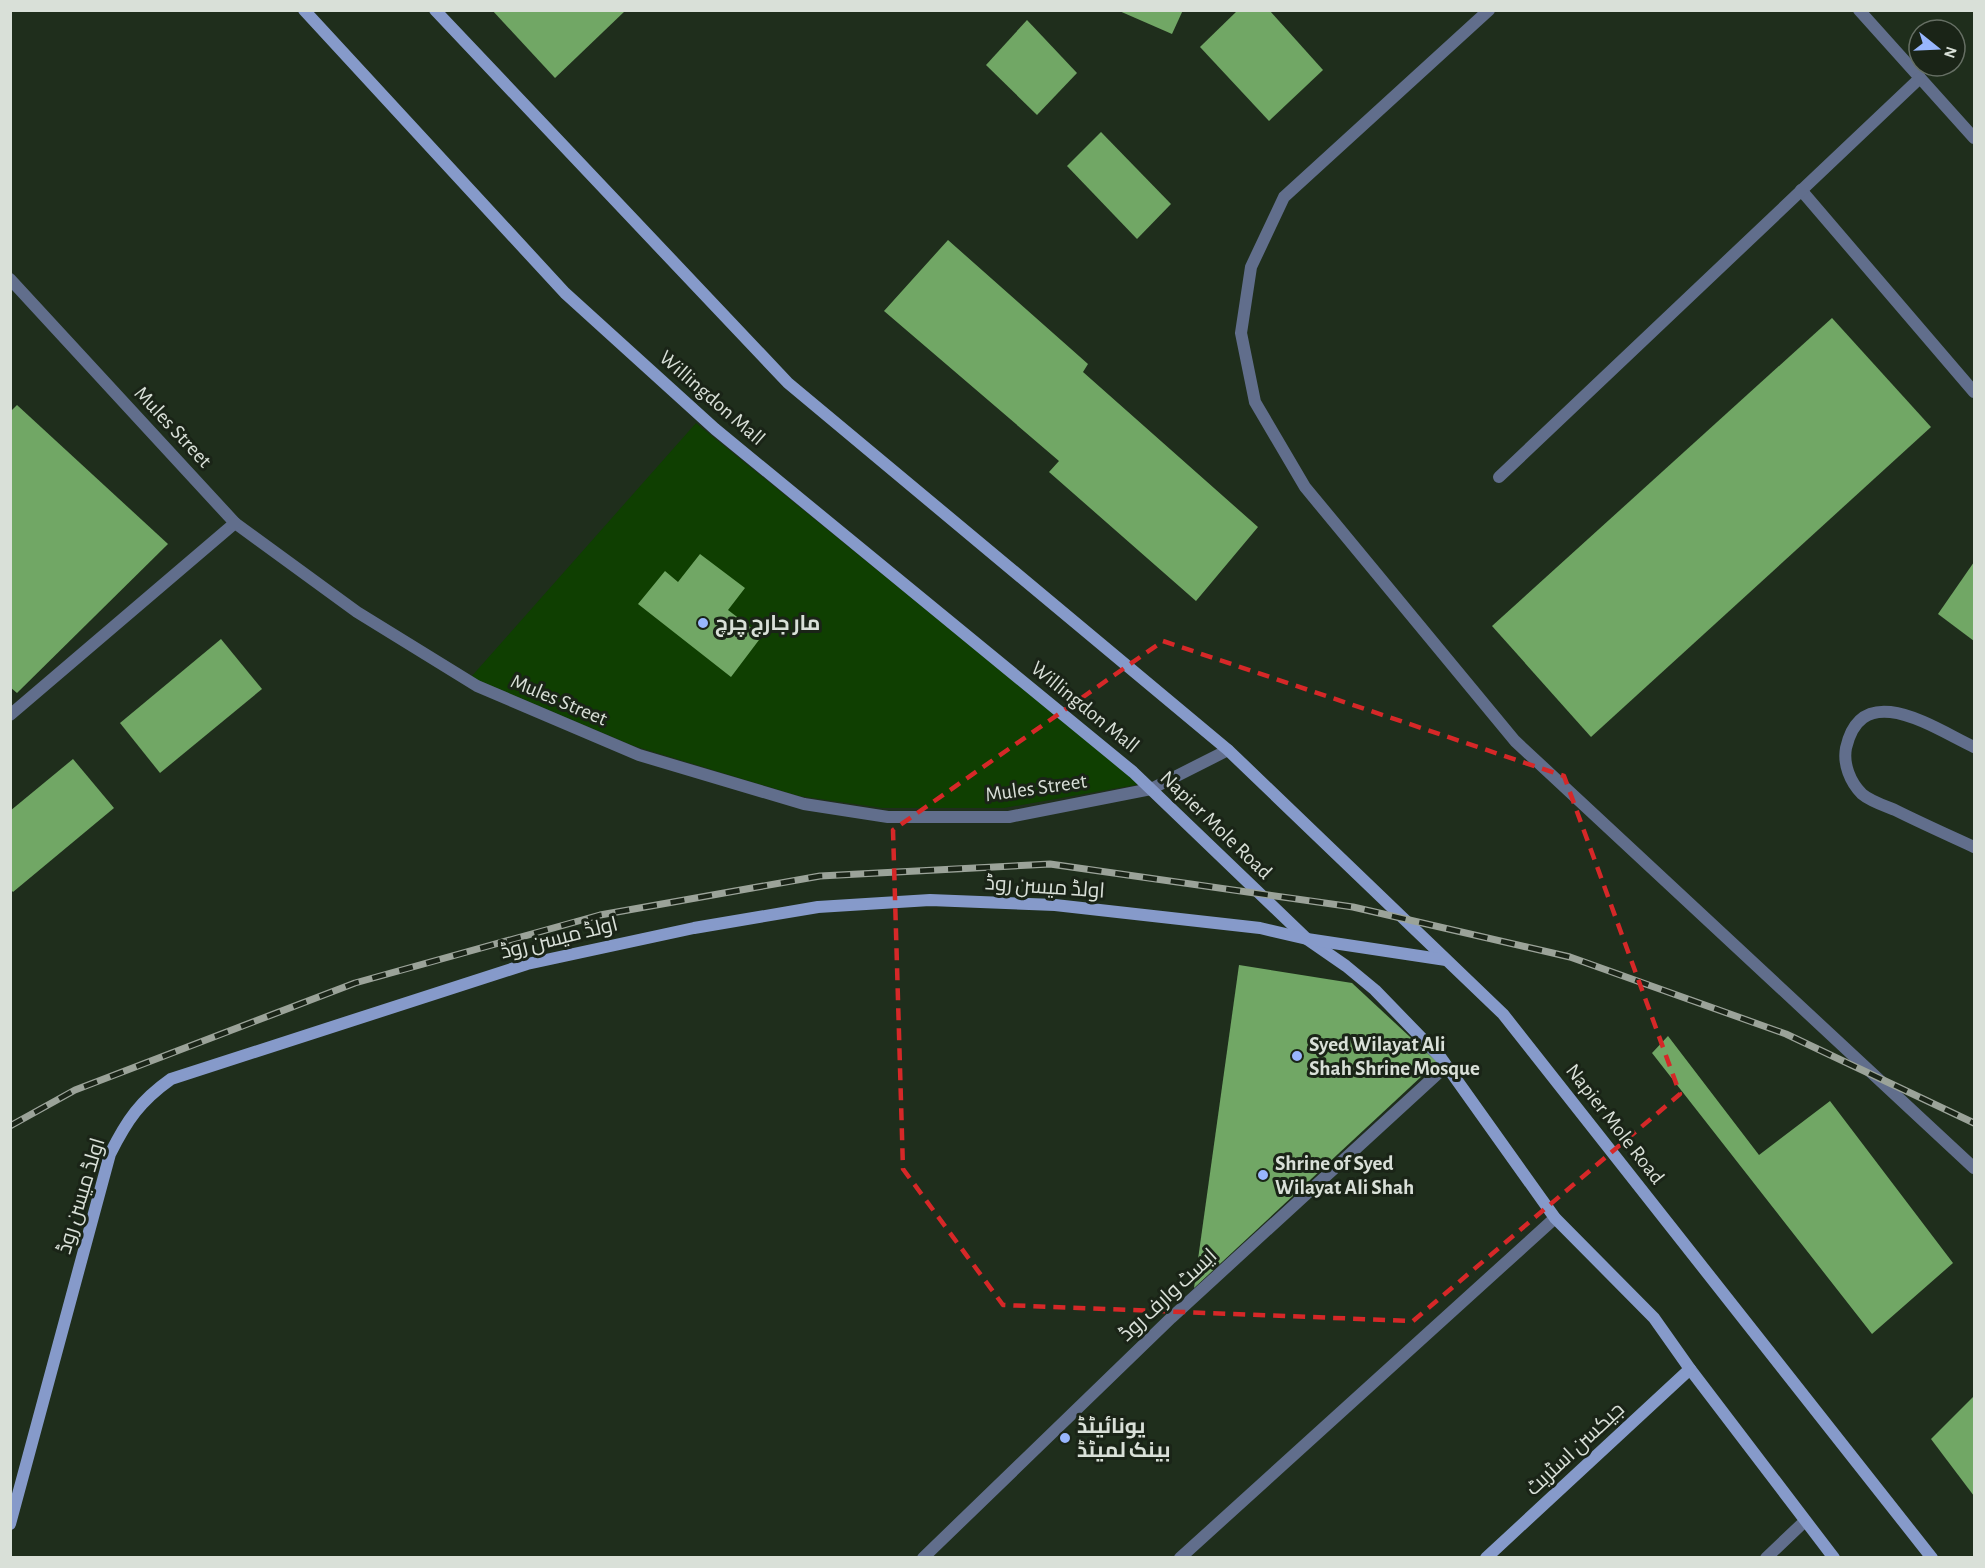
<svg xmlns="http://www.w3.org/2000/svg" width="1985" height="1568" font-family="'Alegreya Sans',Cairo,sans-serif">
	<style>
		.built { fill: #1f2e1c; fill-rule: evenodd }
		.green { fill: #0f3f01 }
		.building { fill: #71a765 }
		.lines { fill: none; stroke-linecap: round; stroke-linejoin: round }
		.lane { stroke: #616e8c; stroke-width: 12 }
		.street { stroke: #616e8c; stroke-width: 12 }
		.secondary { stroke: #869aca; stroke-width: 12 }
		.rail-casing { stroke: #9ba399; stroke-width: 7 }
		.rail { stroke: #1a2417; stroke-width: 4.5; stroke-dasharray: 14; stroke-linecap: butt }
		.marked { fill: none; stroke: #d62828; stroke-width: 4.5; stroke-dasharray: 12 8; stroke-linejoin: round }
		.poi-dot { fill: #98b6fd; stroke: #1a2417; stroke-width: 2 }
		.labels { text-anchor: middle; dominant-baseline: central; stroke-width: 6; stroke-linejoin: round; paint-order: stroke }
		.street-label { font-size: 21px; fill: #d9e0d8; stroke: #1a2417 }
		.poi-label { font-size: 21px; font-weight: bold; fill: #d9e0d8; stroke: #1a2417; text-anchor: start }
	</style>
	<rect width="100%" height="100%" fill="#1a2417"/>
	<path class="built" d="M11,11H1974V1557L11,1558ZM1919,30H1955V66H1919Z"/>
	<polygon class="green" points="696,423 1141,784 1004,808 882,808 799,796 634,746 471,677"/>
	<g class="building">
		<polygon points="492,10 626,10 555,78"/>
		<polygon points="1117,10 1183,10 1172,34"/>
		<polygon points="1238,10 1269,10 1323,70 1269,121 1200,47"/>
		<polygon points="1027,20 1077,73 1037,115 986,65"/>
		<polygon points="1101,132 1171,204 1137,239 1067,166"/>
		<polygon points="948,240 1088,364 1083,372 1258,527 1196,601 1049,472 1059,461 884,311"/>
		<polygon points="1832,318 1931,427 1591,737 1492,626"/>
		<polygon points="17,405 168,544 17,693 10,687 10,412"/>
		<polygon points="700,554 745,588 728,610 762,636 731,677 638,604 665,571 678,582"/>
		<polygon points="1974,562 1974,641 1938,614"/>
		<polygon points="221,639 262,689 160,773 120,723"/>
		<polygon points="73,759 114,808 13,892 10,889 10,811"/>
		<polygon points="1239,965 1352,983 1437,1062 1194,1288"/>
		<polygon points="1668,1036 1759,1155 1830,1101 1953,1263 1872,1334 1652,1053"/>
		<polygon points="1974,1396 1974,1496 1931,1439"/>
	</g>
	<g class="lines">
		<g class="lane">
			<polyline points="1489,10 1284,197 1251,267 1241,333 1255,402 1305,487 1515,741 1974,1168"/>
			<polyline points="1859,10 1974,138"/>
			<polyline points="1801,190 1974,392"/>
			<polyline points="1499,477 1920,78"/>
			<path d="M1974,747C1935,729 1862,677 1846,748C1843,764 1850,782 1862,794C1870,801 1885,806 1895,810C1921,823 1948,835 1974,847"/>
		</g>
		<g class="street">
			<polyline points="10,279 235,523 357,612 477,686 639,755 804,804 888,817 1009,817 1151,789 1228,750"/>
			<polyline points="10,715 235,523"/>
			<polyline points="923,1558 1171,1318 1446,1066"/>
			<polyline points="1180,1558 1555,1218"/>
			<polyline points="1766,1558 1805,1521"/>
		</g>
		<g class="secondary">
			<polyline points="304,10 565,293 715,429 1133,772 1307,939 1346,966 1375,990 1441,1058 1555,1218 1654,1318 1690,1369 1834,1558"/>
			<polyline points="435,10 788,383 1228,750 1503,1014 1932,1558"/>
			<path d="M10,1524L110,1154C127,1120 140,1101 171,1079L527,964L694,928L818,907L930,900L1055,905L1260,928L1307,939L1446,960"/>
			<polyline points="1486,1558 1690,1369"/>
		</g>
		<defs>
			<polyline id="rail" points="10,1126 75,1090 355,983 600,915 820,876 1050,864 1353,907 1570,957 1786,1034 1974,1123"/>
		</defs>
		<use href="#rail" class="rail-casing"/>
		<use href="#rail" class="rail"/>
	</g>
	<path class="marked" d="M1163,641L1564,776L1680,1094L1413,1321L1003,1305L903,1169L893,830Z"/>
	<g class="poi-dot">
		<circle cx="703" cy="623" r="6"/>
		<circle cx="1297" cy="1056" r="6"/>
		<circle cx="1263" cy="1175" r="6"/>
		<circle cx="1065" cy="1438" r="6"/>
	</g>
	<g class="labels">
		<g class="street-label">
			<text transform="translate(712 398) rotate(41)">Willingdon Mall</text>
			<text transform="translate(173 427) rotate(47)">Mules Street</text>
			<text transform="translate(559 700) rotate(23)">Mules Street</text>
			<text transform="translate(1085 707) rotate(39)">Willingdon Mall</text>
			<text transform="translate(1036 788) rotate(-8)">Mules Street</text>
			<text transform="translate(1216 825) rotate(44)">Napier Mole Road</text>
			<text transform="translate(1045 887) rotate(4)">اولڈ میسن روڈ</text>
			<text transform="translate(559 938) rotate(-14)">اولڈ میسن روڈ</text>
			<text transform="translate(1615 1124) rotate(52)">Napier Mole Road</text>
			<text transform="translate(81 1196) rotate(-73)">اولڈ میسن روڈ</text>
			<text transform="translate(1168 1295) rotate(-43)">ایسٹ وارف روڈ</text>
			<text transform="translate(1575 1449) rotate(-43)">جیکسن اسٹریٹ</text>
		</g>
		<g class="poi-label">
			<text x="715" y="623">مار جارج چرچ</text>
			<text x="1309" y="1044">Syed Wilayat Ali<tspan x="1309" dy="24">Shah Shrine Mosque</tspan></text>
			<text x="1275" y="1163">Shrine of Syed<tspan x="1275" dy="24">Wilayat Ali Shah</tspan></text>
			<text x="1077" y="1426">یونائیٹڈ<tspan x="1077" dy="24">بینک لمیٹڈ</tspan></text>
		</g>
	</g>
	<rect width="1985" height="1568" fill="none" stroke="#d9e0d8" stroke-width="24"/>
	<g transform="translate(1937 48) rotate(108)"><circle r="28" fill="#1a2417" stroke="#666f64" stroke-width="1.5"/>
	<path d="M0-4.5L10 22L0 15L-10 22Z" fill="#98b6fd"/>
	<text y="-9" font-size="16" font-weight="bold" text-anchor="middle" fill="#d9e0d8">N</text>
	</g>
</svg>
